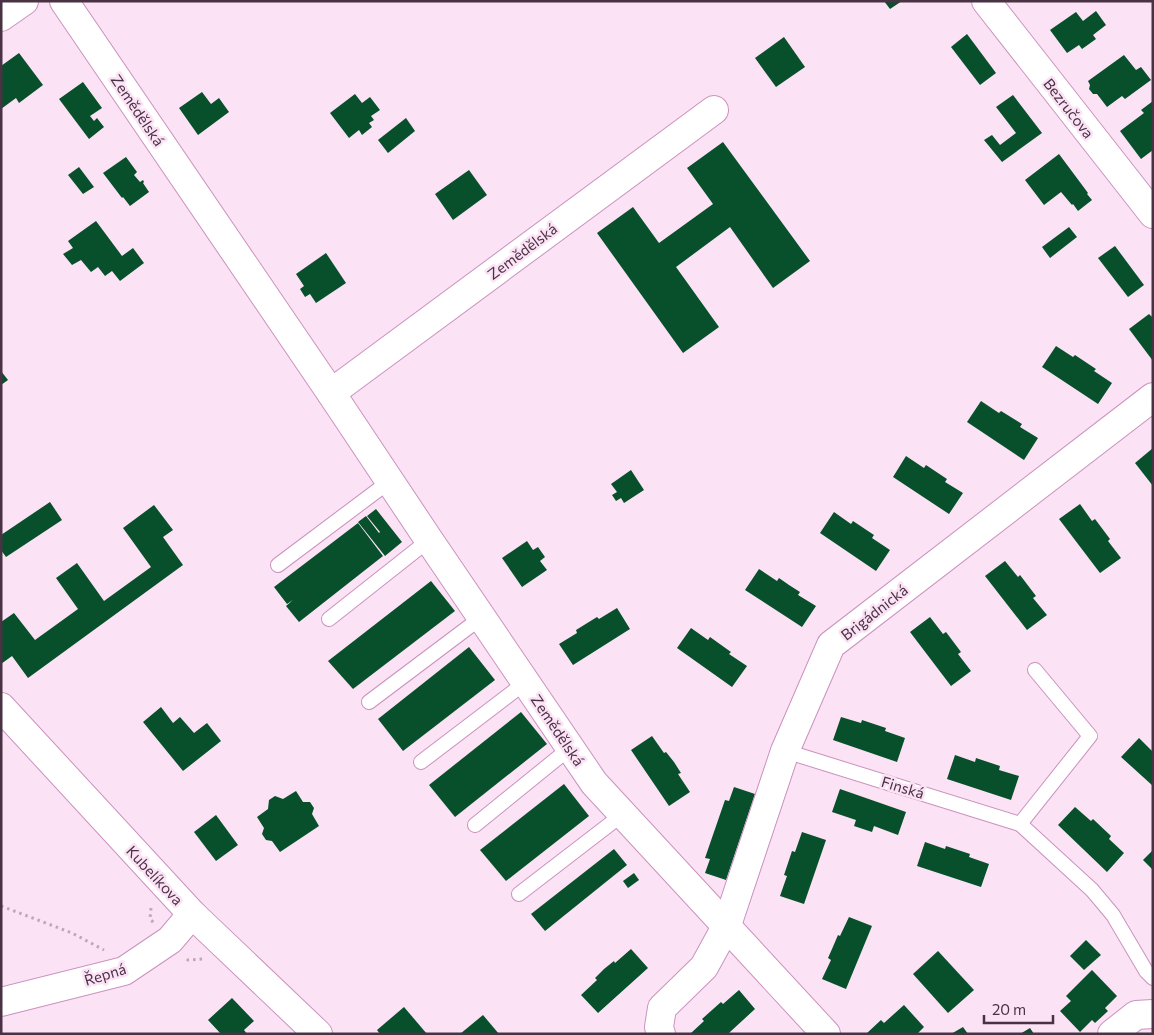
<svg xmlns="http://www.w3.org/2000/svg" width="1154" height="1035" font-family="Commissioner,sans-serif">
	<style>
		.building { fill: #07502b }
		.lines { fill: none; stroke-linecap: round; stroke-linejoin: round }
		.lane-casing { stroke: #cb92bf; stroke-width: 16 }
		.street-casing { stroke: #cb92bf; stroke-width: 30 }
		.secondary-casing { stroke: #cb92bf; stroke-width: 30 }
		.path { stroke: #bfa6b9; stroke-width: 3; stroke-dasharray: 2.5 4; stroke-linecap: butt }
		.lane { stroke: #fff; stroke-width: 14 }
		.street { stroke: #fff; stroke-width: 28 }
		.secondary { stroke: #fff; stroke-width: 28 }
		.tram { stroke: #957d90; stroke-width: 1 }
		.labels { text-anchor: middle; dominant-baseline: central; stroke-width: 5; stroke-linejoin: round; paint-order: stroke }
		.street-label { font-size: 15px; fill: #4a3245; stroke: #fbe2f5 }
	</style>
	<rect width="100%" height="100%" fill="#fbe2f5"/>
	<g class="building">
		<polygon points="884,1 902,1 890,9"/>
		<polygon points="1096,11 1106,25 1093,35 1096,39 1082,49 1079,45 1067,53 1050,30 1076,12 1083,21"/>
		<polygon points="967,34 996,73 980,85 951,47"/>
		<polygon points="784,37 805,67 776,87 755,58"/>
		<polygon points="19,53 43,85 19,103 16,98 1,109 1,66"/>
		<polygon points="1124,55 1136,70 1141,67 1151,80 1125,99 1122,96 1107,107 1097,94 1093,94 1089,89 1090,85 1088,81"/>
		<polygon points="83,82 102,108 90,116 94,121 97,118 104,127 89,139 59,99"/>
		<polygon points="202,92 211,104 219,98 229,112 198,135 179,108"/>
		<polygon points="355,94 362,103 370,97 380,110 371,116 374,120 369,123 372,127 362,135 359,130 349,138 330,113"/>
		<polygon points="1013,95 1042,133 1002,162 984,140 992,135 1000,145 1016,133 996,107"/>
		<polygon points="1153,101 1153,150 1141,159 1120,131 1144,113 1141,110"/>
		<polygon points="406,118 415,131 388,153 378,140"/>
		<polygon points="723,142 810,261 773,288 730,227 676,267 719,327 683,353 597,233 633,207 659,243 713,204 687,168"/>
		<polygon points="1059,154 1088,193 1087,194 1092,200 1078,211 1073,204 1072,205 1061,192 1044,205 1025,180"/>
		<polygon points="126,157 137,172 134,175 140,182 143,180 144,182 143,183 149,192 130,206 123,197 122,198 103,173"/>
		<polygon points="79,167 94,187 83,194 68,175"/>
		<polygon points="469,170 487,195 453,220 435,194"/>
		<polygon points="96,221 122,256 133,248 144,263 120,281 112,271 105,276 98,267 91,272 81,260 72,265 63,254 73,248 68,241"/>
		<polygon points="1069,227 1077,237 1050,258 1042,247"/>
		<polygon points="1115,246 1144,285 1128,297 1098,258"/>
		<polygon points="326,253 346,283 316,303 310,294 305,297 300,289 304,286 296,274"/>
		<polygon points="1149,314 1153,318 1153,361 1129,329"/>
		<polygon points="1056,346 1073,357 1075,355 1096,369 1094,371 1112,383 1098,404 1042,367"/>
		<polygon points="1,371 8,380 1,385"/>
		<polygon points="981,401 999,413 1001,411 1022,424 1020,427 1038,438 1024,460 967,422"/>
		<polygon points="1153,448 1153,486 1135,463"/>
		<polygon points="906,456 924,468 926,465 947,479 945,482 963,493 949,514 893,477"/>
		<polygon points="631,470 644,490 624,503 621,498 616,501 612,495 617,492 611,484"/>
		<polygon points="50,502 62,520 6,557 1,550 1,535"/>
		<polygon points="1080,504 1092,521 1095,519 1110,539 1108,541 1121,558 1100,573 1059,519"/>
		<polygon points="154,505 173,530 163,537 183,565 28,678 12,656 1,664 1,622 14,613 35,640 78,609 56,578 77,563 104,601 151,567 123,528"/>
		<polygon points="376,509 402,542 385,556 358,522 366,516 379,533 380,532 367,516"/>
		<polygon points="834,512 851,524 853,521 874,535 872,538 890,550 876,571 820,533"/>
		<polygon points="358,523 383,556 299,622 286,606 293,600 287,604 274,587"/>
		<polygon points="527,541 533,550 538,547 545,557 540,561 547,570 522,587 502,558"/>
		<polygon points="1005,561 1018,577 1020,575 1036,596 1033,598 1047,615 1027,630 985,576"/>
		<polygon points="759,569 777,581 779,578 789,585 800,592 798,595 816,606 802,627 745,590"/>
		<polygon points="431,581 455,611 353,689 328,661"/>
		<polygon points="617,608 630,629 573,665 559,644 577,633 576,630 597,617 599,619"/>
		<polygon points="930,617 943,634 946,632 961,652 958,654 971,671 951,686 910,632"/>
		<polygon points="691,628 708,640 710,637 731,652 729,654 747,666 732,687 677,648"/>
		<polygon points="469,647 495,680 403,751 378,719"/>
		<polygon points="161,707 173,723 180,717 194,733 207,723 221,741 183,771 143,722"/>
		<polygon points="521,712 547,744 455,817 429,785"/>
		<polygon points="841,717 861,723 862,720 886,728 885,731 905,738 897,762 833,740"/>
		<polygon points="652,736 664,753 666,752 674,762 681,773 678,774 690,792 669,806 631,750"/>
		<polygon points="1139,738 1153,752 1153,786 1121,757"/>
		<polygon points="955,755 975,762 976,758 1000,766 999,770 1019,776 1011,800 947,779"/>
		<polygon points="564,784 589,816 506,881 480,850"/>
		<polygon points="734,787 755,794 726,880 705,873 710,859 705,858 725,800 729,801"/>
		<polygon points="840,789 906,812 898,835 874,826 872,832 854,826 856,820 832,812"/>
		<polygon points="296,791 303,802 310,802 314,808 312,814 319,826 280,852 272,841 266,840 262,834 264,828 257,817 268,809 269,800 275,796 283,799"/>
		<polygon points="1075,807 1091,821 1093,819 1111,836 1109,839 1124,853 1107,872 1058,825"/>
		<polygon points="216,815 238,845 216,861 194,832"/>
		<polygon points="802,832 826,840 804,904 780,896 787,876 784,875 792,851 795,852"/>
		<polygon points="925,842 945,849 946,846 970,854 969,857 989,864 981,887 917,866"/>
		<polygon points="614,849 627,865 545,931 531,914"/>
		<polygon points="1153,850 1153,870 1143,860"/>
		<polygon points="634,873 639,880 628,888 623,881"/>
		<polygon points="849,917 872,926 846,989 822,979 831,960 828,958 832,949 838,935 840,936"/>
		<polygon points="1086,940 1101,955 1084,970 1070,956"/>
		<polygon points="631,949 648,968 598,1013 581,995 597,980 595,978 604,969 614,961 615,963"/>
		<polygon points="938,951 974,990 948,1013 913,974"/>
		<polygon points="1092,970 1117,996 1105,1008 1108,1011 1095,1023 1092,1020 1080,1032 1060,1011 1071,1001 1066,996"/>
		<polygon points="739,990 755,1009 730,1032 728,1034 690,1034 704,1021 702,1019 721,1002 723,1004"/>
		<polygon points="232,998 254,1021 244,1030 247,1034 221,1034 208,1020"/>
		<polygon points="904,1005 924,1027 917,1034 866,1034 881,1020 884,1023"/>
		<polygon points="404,1007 427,1034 380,1034 377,1030"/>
		<polygon points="483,1015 499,1034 460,1034"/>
		<polygon points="963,1027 968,1034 951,1034"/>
		<polygon points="1030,1028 1034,1034 1020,1034"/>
	</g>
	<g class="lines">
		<defs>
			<g id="lane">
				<polyline points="278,565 390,481"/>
				<polyline points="329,619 429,540"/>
				<polyline points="369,702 482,617"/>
				<polyline points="785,751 1020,824 1092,890 1113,915 1146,971 1153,978"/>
				<polyline points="421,762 526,682"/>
				<polyline points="1020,824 1090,736 1035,670"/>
				<polyline points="475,825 570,748"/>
				<polyline points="519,894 623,814"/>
			</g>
			<g id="street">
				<polyline points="64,1 331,393 429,540 594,783 826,1034"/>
				<polyline points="986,1 1153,214"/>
				<polyline points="1,17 24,1"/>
				<polyline points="331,393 714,110"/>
				<polyline points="1,1002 124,971 170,940 192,914"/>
				<polyline points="661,1034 659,1027 662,1008 704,967 727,925 785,751 831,645 1153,397"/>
				<polyline points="1112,1034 1136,1015 1153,1014"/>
			</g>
			<polyline id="secondary" points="1,707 192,914 318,1034"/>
		</defs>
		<use href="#lane" class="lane-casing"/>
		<use href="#street" class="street-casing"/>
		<use href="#secondary" class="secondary-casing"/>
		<g class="path">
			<polyline points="1,906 72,933 104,950"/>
			<polyline points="151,908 150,919 154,923"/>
			<polyline points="187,959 188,960 203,959"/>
		</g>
		<use href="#lane" class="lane"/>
		<use href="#street" class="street"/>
		<use href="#secondary" class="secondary"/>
		<polyline class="tram" points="1153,1034 1153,1033"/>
	</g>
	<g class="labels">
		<g class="street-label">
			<text transform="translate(1069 108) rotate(52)">Bezručova</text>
			<text transform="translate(138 110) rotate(56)">Zemědělská</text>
			<text transform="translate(522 251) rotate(-37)">Zemědělská</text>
			<text transform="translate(874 612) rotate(-38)">Brigádnická</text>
			<text transform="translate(558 730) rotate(56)">Zemědělská</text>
			<text transform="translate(903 787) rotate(17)">Finská</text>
			<text transform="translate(155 875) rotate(47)">Kubelíkova</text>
			<text transform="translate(105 974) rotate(-17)">Řepná</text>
		</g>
	</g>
	<rect width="1154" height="1035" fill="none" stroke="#4a3245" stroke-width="5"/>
	<path d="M984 1015v8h69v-8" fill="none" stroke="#4a3245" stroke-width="2.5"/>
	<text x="992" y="1015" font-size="15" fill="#4a3245" stroke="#fbe2f5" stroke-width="4" paint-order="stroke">20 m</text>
</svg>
